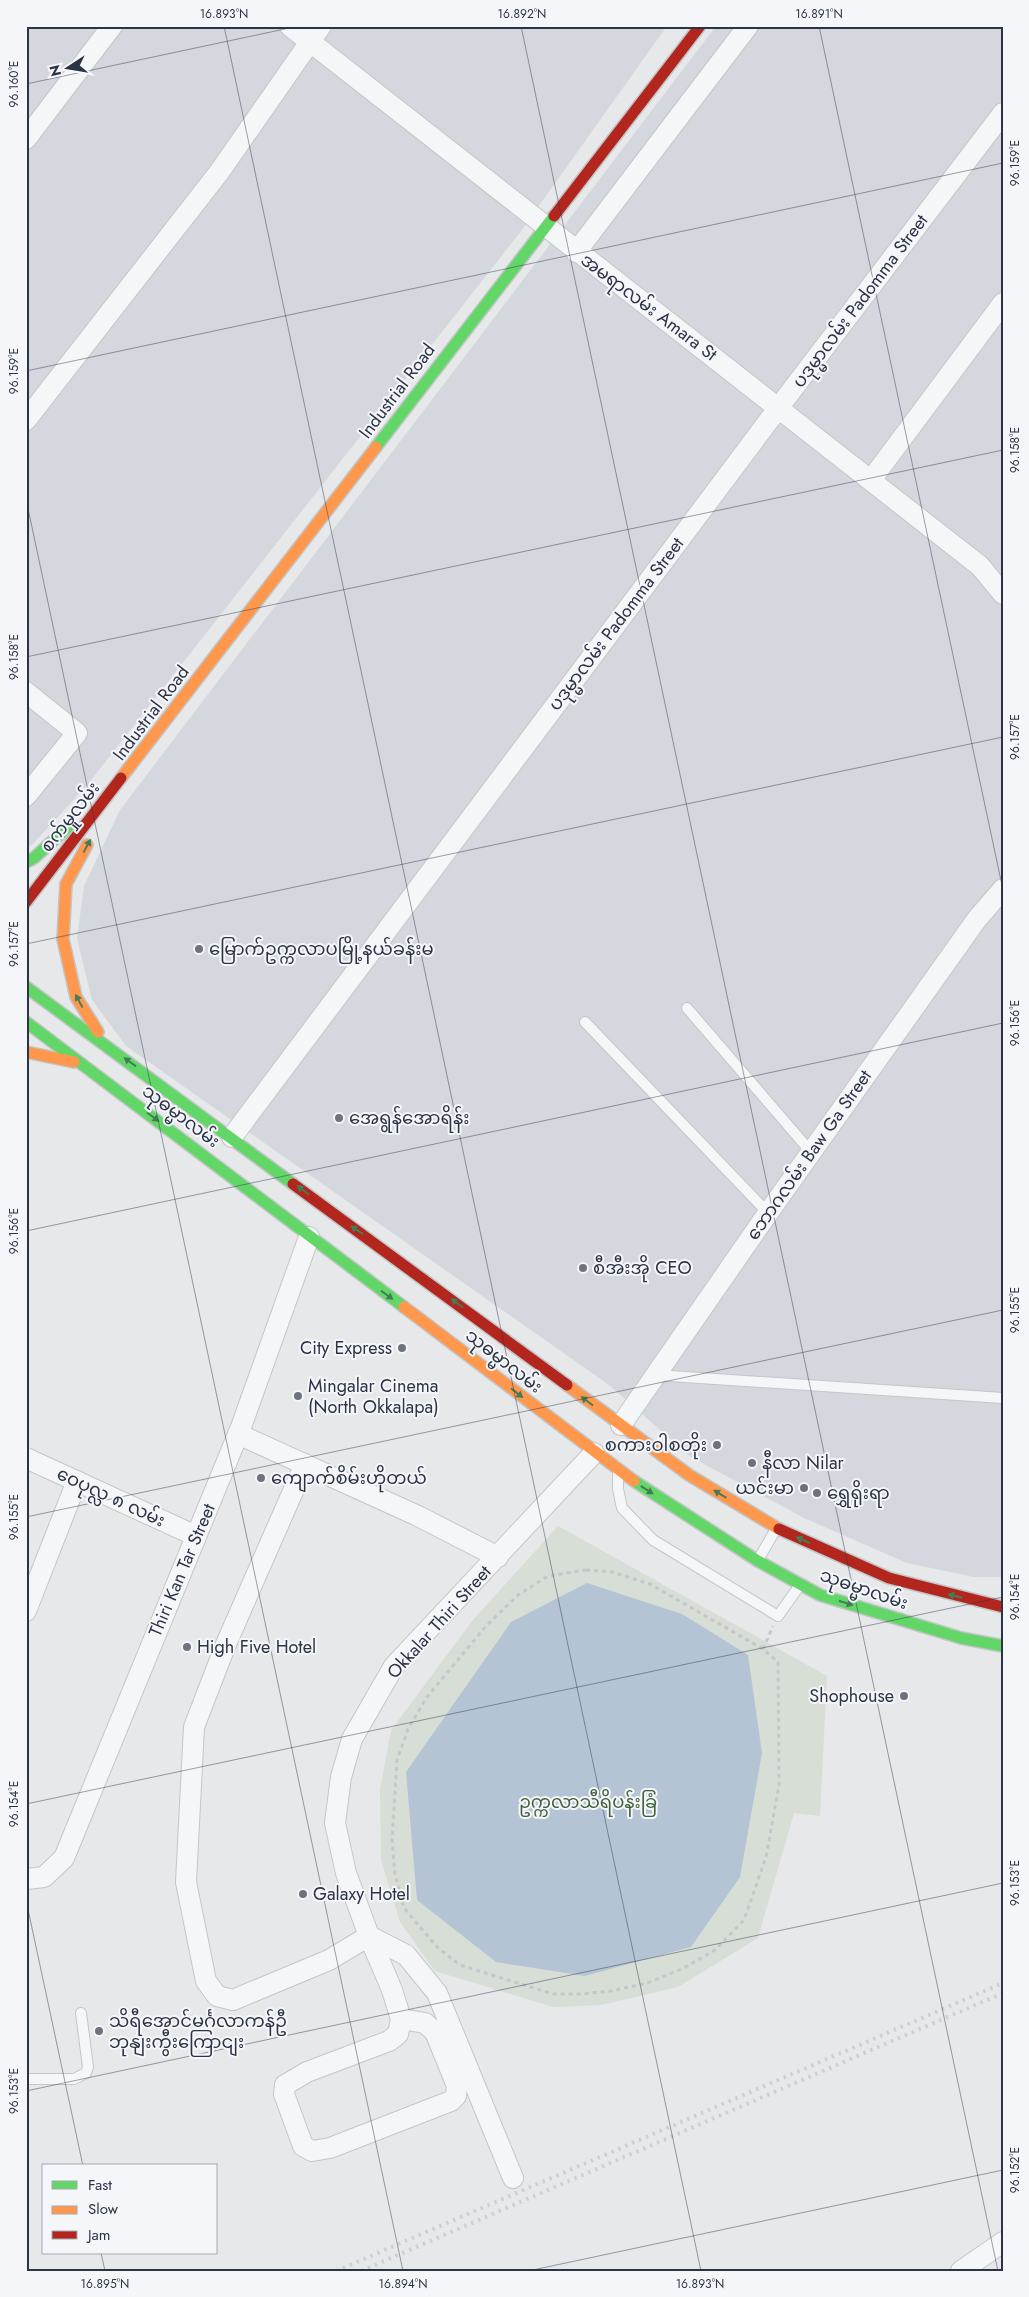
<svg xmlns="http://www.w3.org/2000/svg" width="1029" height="2297" font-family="Jost,'Noto Sans Myanmar',sans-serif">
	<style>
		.built { fill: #d4d7dd }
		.green { fill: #d6ded6 }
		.water { fill: #b4c4d5 }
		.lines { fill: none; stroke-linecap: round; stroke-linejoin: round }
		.lane-casing { stroke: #c4c6c8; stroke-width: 12 }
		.street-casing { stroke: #c4c6c8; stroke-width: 22 }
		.fast-casing { stroke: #c2c5c8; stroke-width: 14 }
		.slow-casing { stroke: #c2c5c8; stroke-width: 14 }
		.jam-casing { stroke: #c2c5c8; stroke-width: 14 }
		.path { stroke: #c5c6ca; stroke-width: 3; stroke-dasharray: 4 4; stroke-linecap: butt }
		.lane { stroke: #f5f6f7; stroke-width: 10 }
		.street { stroke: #f5f6f7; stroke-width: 20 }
		.fast { stroke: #63d668; stroke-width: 11 }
		.slow { stroke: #ff974d; stroke-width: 11 }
		.jam { stroke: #b3261e; stroke-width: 11 }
		.rail { stroke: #cecfd2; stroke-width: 4; stroke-dasharray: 2.5 5; stroke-linecap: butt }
		.oneway { fill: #447d55 }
		.ticks { fill: none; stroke: #2b3445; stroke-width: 1; stroke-opacity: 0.45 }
		.poi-dot { fill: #6c737f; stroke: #f4f6f9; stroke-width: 2 }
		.labels { text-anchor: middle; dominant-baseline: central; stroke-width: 4; stroke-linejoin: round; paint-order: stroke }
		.street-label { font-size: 18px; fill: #2b3445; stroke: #f4f6f9 }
		.poi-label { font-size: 18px; fill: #2b3445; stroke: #f4f6f9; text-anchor: start }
		.park-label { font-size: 18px; fill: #3f6138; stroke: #f4f6f9 }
		.neatline { fill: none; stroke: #2b3445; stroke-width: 2 }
		.ticks-label { font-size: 12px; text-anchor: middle; fill: #2b3445 }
	</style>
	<rect width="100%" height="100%" fill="#e6e8ea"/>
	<g class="built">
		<polygon points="26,26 667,26 521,231 88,784 32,845 26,847"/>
		<polygon points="716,26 1003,26 1003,1577 974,1577 907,1563 804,1518 691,1457 609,1385 126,1046 92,1000 77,938 84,886 120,810"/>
	</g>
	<polygon class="green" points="558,1526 827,1676 820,1816 794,1813 758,1938 678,1987 601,2005 553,2007 435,1971 400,1922 381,1860 380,1790 391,1730 473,1620"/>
	<polygon class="water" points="587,1583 682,1614 748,1655 762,1753 740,1877 691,1947 585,1976 496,1962 417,1900 406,1772 511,1622"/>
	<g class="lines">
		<defs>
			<g id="lane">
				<polyline points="687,1008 811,1152"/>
				<polyline points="585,1022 768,1213"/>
				<polyline points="655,1375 1003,1398"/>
				<polyline points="618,1474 618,1489 622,1508 653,1540 778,1616 800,1585"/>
				<polyline points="758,1560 776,1529"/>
				<polyline points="26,2079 74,2079 86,2073 88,2067 81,2013"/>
			</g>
			<g id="street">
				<polyline points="290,26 980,566 1003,594"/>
				<polyline points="26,139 112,26"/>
				<polyline points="576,252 748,26"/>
				<polyline points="26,420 220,171 321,26"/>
				<polyline points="871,480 1003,303"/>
				<polyline points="26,692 77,733 26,796"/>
				<polyline points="232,1137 779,407 1003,113"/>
				<polyline points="621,1425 768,1213 977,919 1003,889"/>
				<polyline points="238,1434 418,1516 498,1557"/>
				<polyline points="26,1458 196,1536"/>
				<polyline points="305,1464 226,1644 194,1727 186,1882 206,1981 217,1996 233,2000 329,1960 369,1936 406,1955 437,1993 513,2178"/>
				<polyline points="26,1611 77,1481"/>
				<polyline points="26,1879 44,1877 64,1858 241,1427 309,1237"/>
				<polyline points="401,2019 425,2023 435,2032 457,2086 456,2096 451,2101 330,2148 312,2151 303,2146 284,2094 285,2085 307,2072 389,2041 398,2034 401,2019 392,1990 369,1936 346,1873 335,1823 341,1777 352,1739 394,1666 594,1453"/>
				<polyline points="961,2271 1003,2242"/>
			</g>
			<g id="fast">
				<polyline points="376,447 554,216"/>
				<polyline points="26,862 34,858 68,827"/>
				<polyline points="26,987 293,1184"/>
				<polyline points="26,1022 404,1307"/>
				<polyline points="634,1481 758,1561 820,1595 961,1638 1003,1646"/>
			</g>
			<g id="slow">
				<polyline points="121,778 376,447"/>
				<polyline points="87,845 66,884 63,939 76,997 98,1032"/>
				<polyline points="26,1052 74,1062"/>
				<polyline points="404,1307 634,1481"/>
				<polyline points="567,1385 689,1475 779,1529"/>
			</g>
			<g id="jam">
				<polyline points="554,216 700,26"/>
				<polyline points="26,902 121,778"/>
				<polyline points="293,1184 567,1385"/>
				<polyline points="779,1529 889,1578 1003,1607"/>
			</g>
		</defs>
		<use href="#lane" class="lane-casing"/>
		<use href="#street" class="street-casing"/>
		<use href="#fast" class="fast-casing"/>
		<use href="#slow" class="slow-casing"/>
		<use href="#jam" class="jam-casing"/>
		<g class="path">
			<polygon points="586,1570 612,1572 650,1584 763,1649 778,1662 779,1786 766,1857 744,1920 715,1950 682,1969 647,1983 611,1991 581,1994 553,1994 460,1965 437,1947 404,1908 395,1874 392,1840 397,1760 408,1729 427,1697 486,1626 518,1595 548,1576"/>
			<polyline points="763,1649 773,1626"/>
		</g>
		<use href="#lane" class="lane"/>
		<use href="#street" class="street"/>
		<use href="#fast" class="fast"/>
		<use href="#slow" class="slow"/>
		<use href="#jam" class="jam"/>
		<g class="rail">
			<polyline points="336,2271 1003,1983"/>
			<polyline points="361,2271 1003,1993"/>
		</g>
	</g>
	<defs><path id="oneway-solid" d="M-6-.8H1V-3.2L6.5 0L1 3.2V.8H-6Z" transform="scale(1.25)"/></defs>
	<g class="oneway">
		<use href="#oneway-solid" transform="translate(87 846) rotate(-62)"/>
		<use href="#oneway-solid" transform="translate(79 1001) rotate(-118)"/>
		<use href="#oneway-solid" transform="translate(130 1062) rotate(-144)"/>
		<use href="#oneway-solid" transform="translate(153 1117) rotate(37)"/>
		<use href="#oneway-solid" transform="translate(303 1190) rotate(-143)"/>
		<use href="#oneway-solid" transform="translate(357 1230) rotate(-146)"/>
		<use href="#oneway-solid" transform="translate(387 1295) rotate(36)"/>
		<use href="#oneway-solid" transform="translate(457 1303) rotate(-143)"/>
		<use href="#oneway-solid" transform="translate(517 1393) rotate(38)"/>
		<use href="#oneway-solid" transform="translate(587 1401) rotate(-143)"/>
		<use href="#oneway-solid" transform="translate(647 1490) rotate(33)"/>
		<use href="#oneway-solid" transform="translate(720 1494) rotate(-149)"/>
		<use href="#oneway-solid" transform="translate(803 1540) rotate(-156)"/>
		<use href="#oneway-solid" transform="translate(955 1596) rotate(-166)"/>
		<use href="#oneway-solid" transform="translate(846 1603) rotate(18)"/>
	</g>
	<path class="ticks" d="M224,26L701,2271M521,26L998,2271M819,26L1003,890M26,84L299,26M26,371L1003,163M26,499L403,2271M26,657L1003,450M26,944L1003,737M26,1231L1003,1023M26,1517L1003,1310M26,1804L1003,1597M26,1900L83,2166M26,2091L1003,1883M101,2253L105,2271M528,2271L1003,2170"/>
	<g class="poi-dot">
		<circle cx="199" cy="949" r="5"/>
		<circle cx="339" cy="1118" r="5"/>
		<circle cx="583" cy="1268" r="5"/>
		<circle cx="402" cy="1348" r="5"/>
		<circle cx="298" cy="1396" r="5"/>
		<circle cx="717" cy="1445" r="5"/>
		<circle cx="752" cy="1463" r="5"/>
		<circle cx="261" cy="1478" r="5"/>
		<circle cx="804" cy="1488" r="5"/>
		<circle cx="817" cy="1493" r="5"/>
		<circle cx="187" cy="1647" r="5"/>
		<circle cx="904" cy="1696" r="5"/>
		<circle cx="303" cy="1894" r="5"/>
		<circle cx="99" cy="2031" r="5"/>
	</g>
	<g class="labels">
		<g class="street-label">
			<text transform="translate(860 301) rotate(-53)">ပဒုမ္မာလမ်း Padomma Street</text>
			<text transform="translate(649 307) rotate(37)">အမရာလမ်း Amara St</text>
			<text transform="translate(397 391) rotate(-53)">Industrial Road</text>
			<text transform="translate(616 624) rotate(-53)">ပဒုမ္မာလမ်း Padomma Street</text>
			<text transform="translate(151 713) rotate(-53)">Industrial Road</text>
			<text transform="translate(70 817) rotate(-52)">စက်မှုလမ်း</text>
			<text transform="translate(181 1116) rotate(37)">သုဓမ္မာလမ်း</text>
			<text transform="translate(809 1155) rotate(-55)">ဘောဂလမ်း Baw Ga Street</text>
			<text transform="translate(504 1361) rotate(38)">သုဓမ္မာလမ်း</text>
			<text transform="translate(111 1497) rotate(25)">ဝေပုလ္လ ၈ လမ်း</text>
			<text transform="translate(182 1570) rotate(-67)">Thiri Kan Tar Street</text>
			<text transform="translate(864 1589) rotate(19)">သုဓမ္မာလမ်း</text>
			<text transform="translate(439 1622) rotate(-48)">Okkalar Thiri Street</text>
		</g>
		<g class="poi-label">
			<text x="209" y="949">မြောက်ဥက္ကလာပမြို့နယ်ခန်းမ</text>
			<text x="349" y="1118">အေရွန်အောရိန်း</text>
			<text x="593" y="1268">စီအီးအို CEO</text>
			<text x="392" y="1348" text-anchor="end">City Express</text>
			<text x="308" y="1386">Mingalar Cinema<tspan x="308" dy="21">(North Okkalapa)</tspan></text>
			<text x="707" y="1445" text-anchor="end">စကားဝါစတိုး</text>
			<text x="762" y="1463">နီလာ Nilar</text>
			<text x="271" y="1478">ကျောက်စိမ်းဟိုတယ်</text>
			<text x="794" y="1488" text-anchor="end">ယင်းမာ</text>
			<text x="827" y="1493">ရွှေရိုးရာ</text>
			<text x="197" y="1647">High Five Hotel</text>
			<text x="894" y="1696" text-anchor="end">Shophouse</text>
			<text x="313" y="1894">Galaxy Hotel</text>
			<text x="109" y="2021">သိရီအောင်မင်္ဂလာကန်ဦ<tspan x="109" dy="21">ဘုနျးကွီးကြောငျး</tspan></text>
		</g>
		<g class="park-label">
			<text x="588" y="1802">ဥက္ကလာသီရိပန်းခြံ</text>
		</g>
	</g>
	<rect width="1029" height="2297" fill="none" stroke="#f4f6f9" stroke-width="55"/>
	<rect x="42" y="2164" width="175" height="90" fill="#f4f6f9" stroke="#a4a8b1"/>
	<rect x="52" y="2181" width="25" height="8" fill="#63d668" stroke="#a4a8b1"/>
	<text x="88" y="2190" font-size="15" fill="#2b3445">Fast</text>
	<rect x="52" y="2206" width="25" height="8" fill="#ff974d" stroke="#a4a8b1"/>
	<text x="88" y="2214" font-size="15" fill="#2b3445">Slow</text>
	<rect x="52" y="2231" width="25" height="8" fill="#b3261e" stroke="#a4a8b1"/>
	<text x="88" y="2240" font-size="15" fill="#2b3445">Jam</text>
	<g transform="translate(68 68) rotate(258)" stroke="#f4f6f9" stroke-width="4" paint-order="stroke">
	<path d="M0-4L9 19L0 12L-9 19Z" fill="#2b3445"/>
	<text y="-8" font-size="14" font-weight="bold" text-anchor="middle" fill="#2b3445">N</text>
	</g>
	<rect x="28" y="28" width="974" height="2242" class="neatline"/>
	<g class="ticks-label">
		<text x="224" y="18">16.893°N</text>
		<text x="522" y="18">16.892°N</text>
		<text x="819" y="18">16.891°N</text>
		<text transform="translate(14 84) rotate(-90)" y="4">96.160°E</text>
		<text transform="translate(1015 163) rotate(-90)" y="4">96.159°E</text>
		<text transform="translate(14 371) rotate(-90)" y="4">96.159°E</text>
		<text transform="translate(1015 450) rotate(-90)" y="4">96.158°E</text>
		<text transform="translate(14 657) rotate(-90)" y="4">96.158°E</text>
		<text transform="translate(1015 737) rotate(-90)" y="4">96.157°E</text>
		<text transform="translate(14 944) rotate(-90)" y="4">96.157°E</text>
		<text transform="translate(1015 1023) rotate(-90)" y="4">96.156°E</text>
		<text transform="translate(14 1231) rotate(-90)" y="4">96.156°E</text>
		<text transform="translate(1015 1310) rotate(-90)" y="4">96.155°E</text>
		<text transform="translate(14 1517) rotate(-90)" y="4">96.155°E</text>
		<text transform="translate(1015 1597) rotate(-90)" y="4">96.154°E</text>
		<text transform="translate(14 1804) rotate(-90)" y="4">96.154°E</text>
		<text transform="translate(1015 1883) rotate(-90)" y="4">96.153°E</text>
		<text transform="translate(14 2091) rotate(-90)" y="4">96.153°E</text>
		<text transform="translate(1015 2170) rotate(-90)" y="4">96.152°E</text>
		<text x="105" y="2288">16.895°N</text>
		<text x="403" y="2288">16.894°N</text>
		<text x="700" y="2288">16.893°N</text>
	</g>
</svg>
